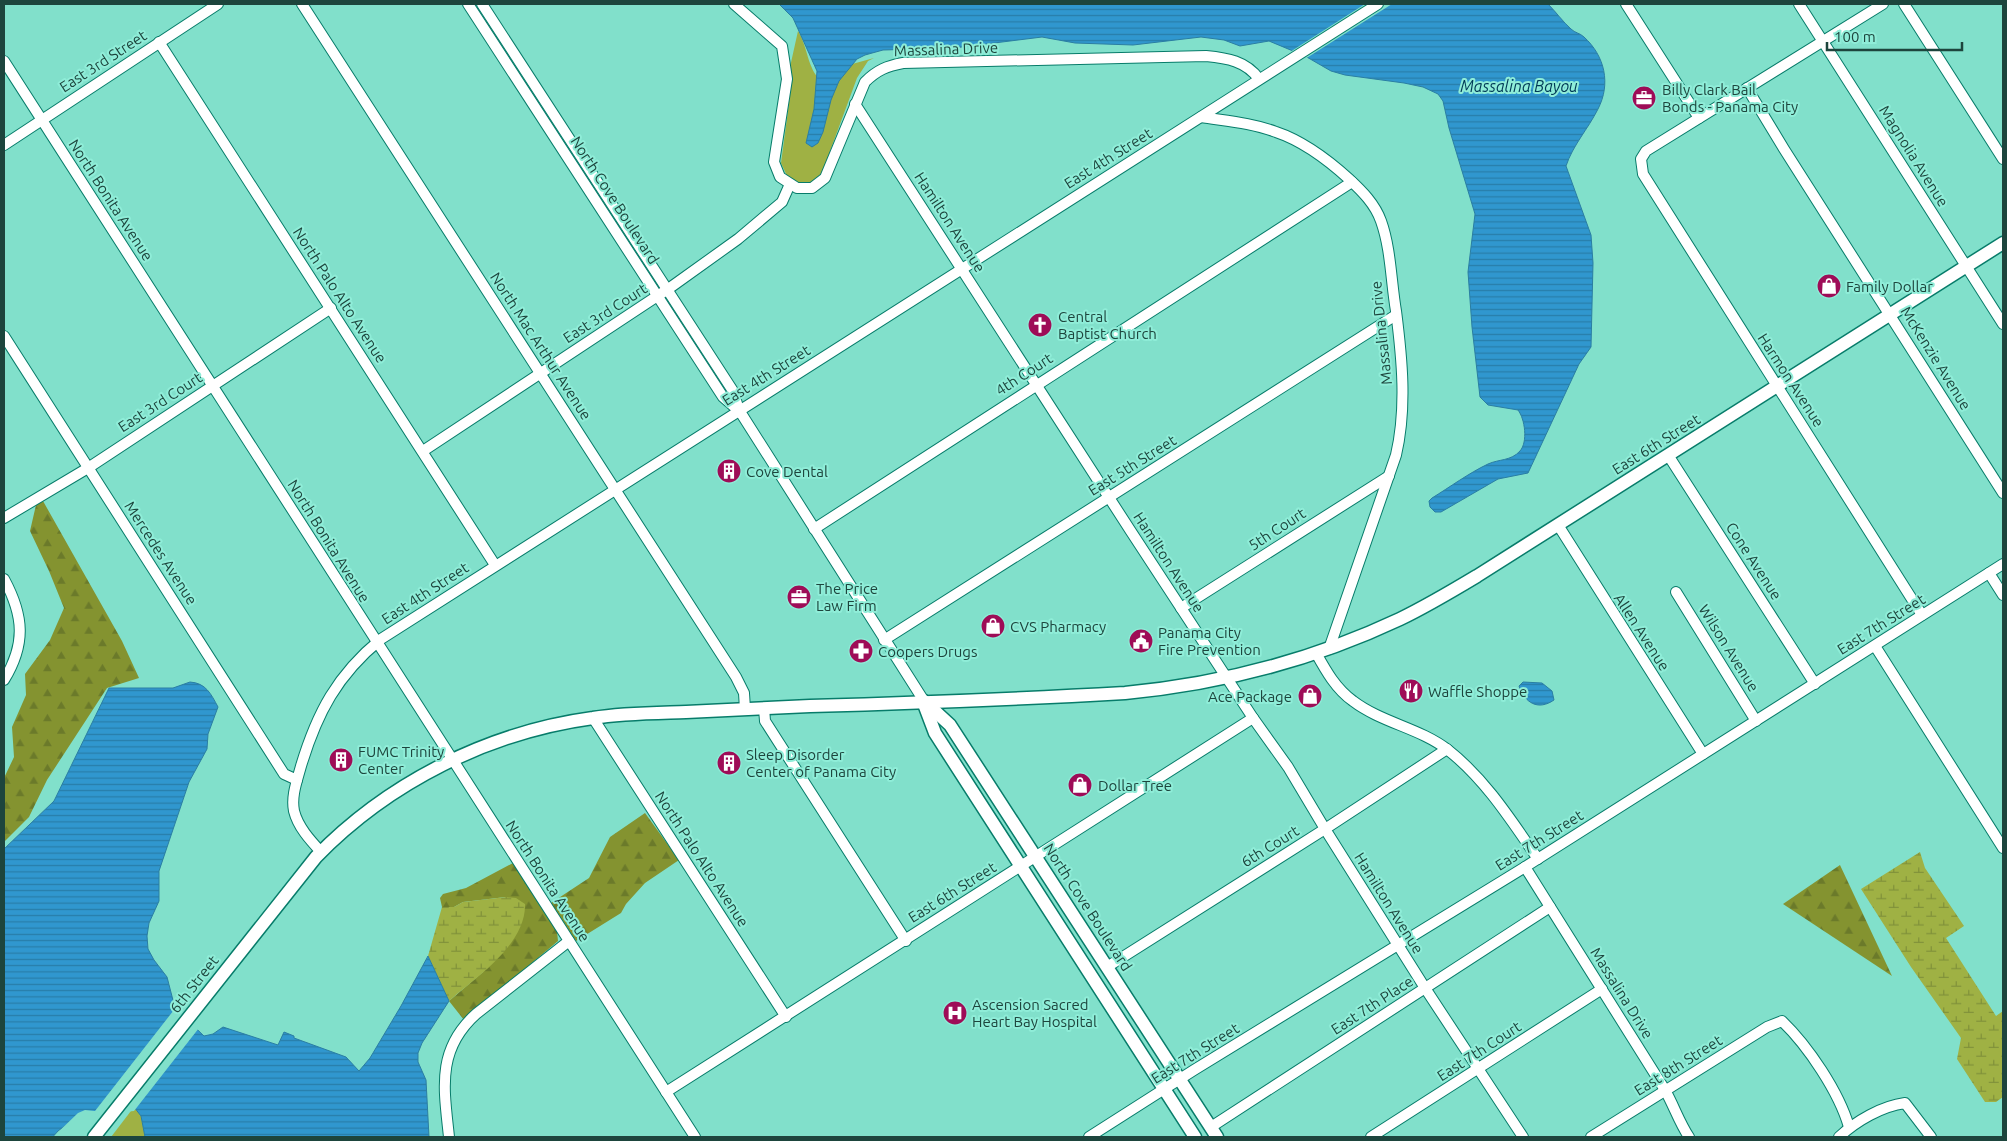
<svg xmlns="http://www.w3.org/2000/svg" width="2007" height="1141" font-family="Ubuntu,sans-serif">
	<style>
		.green { fill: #9fb144 }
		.forest { fill: url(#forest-firs) }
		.wetland { fill: url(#wetland-marsh) }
		.water { fill: url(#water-rules); stroke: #2a7ea3 }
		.pier { fill: #81e0cb }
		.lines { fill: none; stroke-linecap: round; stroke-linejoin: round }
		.minor-casing { stroke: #077c6a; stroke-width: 12 }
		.major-casing { stroke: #077c6a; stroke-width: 15 }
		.minor { stroke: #fff; stroke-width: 10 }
		.major { stroke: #fff; stroke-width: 12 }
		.labels { text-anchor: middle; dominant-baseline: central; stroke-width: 4; stroke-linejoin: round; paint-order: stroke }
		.street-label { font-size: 15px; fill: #1d453d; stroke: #8fedd8 }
		.poi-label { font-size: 15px; fill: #1d453d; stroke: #8fedd8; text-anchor: start }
		.water-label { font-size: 16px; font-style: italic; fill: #003956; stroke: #8fedd8 }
	</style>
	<defs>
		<pattern id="forest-firs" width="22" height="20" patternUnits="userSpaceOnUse" patternTransform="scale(1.25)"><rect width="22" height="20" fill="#849330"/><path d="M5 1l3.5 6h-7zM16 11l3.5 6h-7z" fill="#6b7a2a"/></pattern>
		<pattern id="wetland-marsh" width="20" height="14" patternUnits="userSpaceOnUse" patternTransform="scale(1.25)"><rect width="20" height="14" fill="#9fb144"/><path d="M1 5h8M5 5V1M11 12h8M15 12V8" fill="none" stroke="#81923a"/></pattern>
		<pattern id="water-rules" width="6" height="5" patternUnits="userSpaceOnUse" patternTransform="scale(1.25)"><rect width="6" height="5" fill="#3097cf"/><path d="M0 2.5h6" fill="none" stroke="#287da9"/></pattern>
	</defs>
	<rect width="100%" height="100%" fill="#81e0cb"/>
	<g class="green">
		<path d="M798,31C808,47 807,68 821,81L845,66L874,58L868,61L857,78L822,173L815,180L808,183H800L787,176L781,163L791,88L790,67Z"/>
		<polygon points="134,1107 141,1116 145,1137 111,1137"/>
	</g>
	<g class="forest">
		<polygon points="43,501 122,641 139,678 107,688 47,780 29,817 4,842 4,778 14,757 12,727 26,695 25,674 50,640 64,608 49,571 30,531 36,505"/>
		<polygon points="645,813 679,860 645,883 626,904 621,913 576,941 551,903 589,878 610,837"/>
		<polygon points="513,863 557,931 558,941 464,1020 449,1001 483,972 506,897 463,902 454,907 442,907 440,898 443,894 466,888"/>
		<polygon points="1840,865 1892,976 1783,904"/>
	</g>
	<g class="wetland">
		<polygon points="1920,852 1925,868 1964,926 1946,938 1996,1016 2003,1011 2003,1097 1996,1102 1985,1102 1957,1059 1961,1038 1911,967 1861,889"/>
		<path d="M506,897L516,898L525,904C526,945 476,977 449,1001L428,956L442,907H454L463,902Z"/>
	</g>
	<g class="water">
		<path d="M779,4H1548C1556,12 1563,22 1571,29C1575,33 1580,33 1584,37C1605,56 1611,84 1598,109C1588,129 1573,145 1566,166L1591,235L1593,263L1591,347L1579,364L1528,473L1498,479L1441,512H1435L1430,507L1429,501L1432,498C1450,487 1469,473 1488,464C1499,459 1511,461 1520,451C1528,442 1525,419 1518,410L1488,405L1480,397L1472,327L1468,272L1475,214L1449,128L1443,101L1438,94L1423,87L1404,83L1345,75L1331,71L1305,56L1269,41L1240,46L1224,40L1201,37L1133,45L1075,43L1042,37L954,48L883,50L865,55L857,59L839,81L831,100L823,132L818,143L812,147L806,143L814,109L817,71L793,18Z"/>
		<path d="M190,682C206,683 211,694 218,707L208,734L207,749L189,782L159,871V901L149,923L147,936L148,949L154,960L167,977L175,1008L204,1036L213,1034L223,1027L278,1045L284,1032L294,1036V1038L346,1057L359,1071L370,1058L401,1006L428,956L449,1001L422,1043L418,1053V1062L426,1080L429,1137H145L141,1116L134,1107L83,1113L58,1131L53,1137H4V849L54,801L109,688H173Z"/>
		<path d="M1523,682L1542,683L1552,691L1554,700C1538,711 1525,703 1519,686Z"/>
	</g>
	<g class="pier">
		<polygon points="1365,4 1392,4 1305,59 1290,52"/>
		<polygon points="177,1006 199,1028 134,1111 84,1116 67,1127 56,1137 53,1137 78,1113 85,1110 95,1111"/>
	</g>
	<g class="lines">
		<defs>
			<g id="minor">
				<polyline points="302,4 736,677 744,693 745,709"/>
				<polyline points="468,4 723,397 738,410"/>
				<polyline points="482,4 733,391 739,410 924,701"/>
				<path d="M734,4L782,46L787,79L774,162L780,177L797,188H812L825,178L865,82C877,70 887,66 903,63L1206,56C1227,58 1246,61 1259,79"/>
				<polyline points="1626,4 1699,118"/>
				<polyline points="1799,4 2003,324"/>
				<polyline points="1883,4 1646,151 1641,159 1643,174 1922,615"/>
				<polyline points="1904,4 2003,159"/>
				<polyline points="159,42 495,565"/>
				<polyline points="4,61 695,1137"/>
				<polyline points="1747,88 1784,149 2003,493"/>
				<polyline points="855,104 1130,530 1253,718 1288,767 1325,829 1425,988 1523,1137"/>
				<path d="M1201,117C1226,121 1252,123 1276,132C1303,141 1327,159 1349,179C1362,191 1375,204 1381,221C1391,249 1391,282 1396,311C1402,358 1407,408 1396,455L1329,649"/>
				<polyline points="4,145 218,4"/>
				<polyline points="4,336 284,774 297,780"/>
				<polyline points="423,451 671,287 738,239 782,202 790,184"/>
				<polyline points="1668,455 1815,684"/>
				<polyline points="4,518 88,468 331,308"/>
				<polyline points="1558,525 1703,754"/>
				<polyline points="814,529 1352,182"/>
				<polyline points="1989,573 2003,595"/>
				<path d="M4,579C24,616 26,644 4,680"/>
				<polyline points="1676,592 1756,721"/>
				<polyline points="1181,608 1389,476"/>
				<polyline points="884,640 1396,315"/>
				<polyline points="1875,646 2003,848"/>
				<path d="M1316,653C1326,671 1336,689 1353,701C1382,723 1420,728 1448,750C1485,779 1511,820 1538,859"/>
				<polyline points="764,708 765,721 906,941"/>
				<polyline points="593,718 786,1017"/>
				<path d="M321,852C310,840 298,827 294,811C291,796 297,781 301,766C317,713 337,675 381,639L1378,4"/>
				<path d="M1525,867L1665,1090C1674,1106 1679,1122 1689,1137"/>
				<polyline points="1107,967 1325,829 1447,749"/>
				<polyline points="666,1092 1253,718"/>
				<polyline points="1211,1127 1550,907"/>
				<path d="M449,1137C444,1089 436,1050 476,1014L569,941"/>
				<polyline points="1089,1137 1194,1070 1525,867 2003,564"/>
				<polyline points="1371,1137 1602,989"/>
				<path d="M1591,1137L1767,1027L1782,1021C1808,1046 1839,1092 1849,1127"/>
				<path d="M1839,1137C1856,1121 1882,1106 1905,1103L1931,1137"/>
			</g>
			<g id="major">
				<polyline points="924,701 950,725 1217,1137"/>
				<polyline points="924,704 935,733 1195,1137"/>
				<path d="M94,1137L316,857C389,782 489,732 593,718C623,713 655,713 686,712C727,710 768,708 810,706C915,703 1020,699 1125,693C1221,684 1313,660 1400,619C1427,606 1452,591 1477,576L2003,243"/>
			</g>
		</defs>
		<use href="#minor" class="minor-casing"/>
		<use href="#major" class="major-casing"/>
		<use href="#minor" class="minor"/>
		<use href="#major" class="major"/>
	</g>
	<defs>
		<symbol id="office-disc" viewBox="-11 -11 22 22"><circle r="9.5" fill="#9e0c57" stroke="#8fedd8"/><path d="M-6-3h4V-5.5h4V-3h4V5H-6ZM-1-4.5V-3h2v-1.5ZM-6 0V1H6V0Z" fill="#fff"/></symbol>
		<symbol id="shop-disc" viewBox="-11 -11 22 22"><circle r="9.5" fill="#9e0c57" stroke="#8fedd8"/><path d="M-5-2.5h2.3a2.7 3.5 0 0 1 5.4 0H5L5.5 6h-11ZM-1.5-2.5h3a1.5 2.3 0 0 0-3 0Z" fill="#fff"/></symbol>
		<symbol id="church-disc" viewBox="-11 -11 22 22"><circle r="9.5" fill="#9e0c57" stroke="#8fedd8"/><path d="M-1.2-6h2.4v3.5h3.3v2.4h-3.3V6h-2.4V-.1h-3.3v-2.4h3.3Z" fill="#fff"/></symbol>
		<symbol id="building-disc" viewBox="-11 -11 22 22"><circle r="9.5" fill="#9e0c57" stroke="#8fedd8"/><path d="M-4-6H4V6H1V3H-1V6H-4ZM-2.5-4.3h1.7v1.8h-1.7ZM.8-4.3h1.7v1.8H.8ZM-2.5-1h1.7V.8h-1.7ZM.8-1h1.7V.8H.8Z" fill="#fff"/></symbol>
		<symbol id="civic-disc" viewBox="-11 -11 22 22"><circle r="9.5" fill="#9e0c57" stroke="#8fedd8"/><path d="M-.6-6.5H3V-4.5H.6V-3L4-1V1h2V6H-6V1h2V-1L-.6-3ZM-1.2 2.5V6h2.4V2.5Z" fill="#fff"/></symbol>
		<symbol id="pharmacy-disc" viewBox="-11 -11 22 22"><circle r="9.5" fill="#9e0c57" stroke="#8fedd8"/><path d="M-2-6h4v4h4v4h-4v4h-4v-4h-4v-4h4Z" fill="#fff"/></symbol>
		<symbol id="restaurant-disc" viewBox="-11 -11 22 22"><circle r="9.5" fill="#9e0c57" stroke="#8fedd8"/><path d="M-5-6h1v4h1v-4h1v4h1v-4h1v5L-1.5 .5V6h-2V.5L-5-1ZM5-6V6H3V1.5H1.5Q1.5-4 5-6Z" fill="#fff"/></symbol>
		<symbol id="hospital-disc" viewBox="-11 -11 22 22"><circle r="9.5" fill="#9e0c57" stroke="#8fedd8"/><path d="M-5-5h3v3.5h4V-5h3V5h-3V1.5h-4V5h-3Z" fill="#fff"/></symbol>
	</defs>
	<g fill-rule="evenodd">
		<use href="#office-disc" x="1630" y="84" width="28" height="28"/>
		<use href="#shop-disc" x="1815" y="272" width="28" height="28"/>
		<use href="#church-disc" x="1026" y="311" width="28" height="28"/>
		<use href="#building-disc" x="715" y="457" width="28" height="28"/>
		<use href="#office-disc" x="785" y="583" width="28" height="28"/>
		<use href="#shop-disc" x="979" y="612" width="28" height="28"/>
		<use href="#civic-disc" x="1127" y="627" width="28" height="28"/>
		<use href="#pharmacy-disc" x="847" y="637" width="28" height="28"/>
		<use href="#restaurant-disc" x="1397" y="677" width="28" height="28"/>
		<use href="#shop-disc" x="1296" y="682" width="28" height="28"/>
		<use href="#building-disc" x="327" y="746" width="28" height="28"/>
		<use href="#building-disc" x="715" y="749" width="28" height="28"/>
		<use href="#shop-disc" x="1066" y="771" width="28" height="28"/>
		<use href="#hospital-disc" x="941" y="999" width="28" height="28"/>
	</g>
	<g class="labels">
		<g class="street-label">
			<text transform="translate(946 49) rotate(-2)">Massalina Drive</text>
			<text transform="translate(103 61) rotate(-33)">East 3rd Street</text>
			<text transform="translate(1914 156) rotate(58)">Magnolia Avenue</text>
			<text transform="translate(1108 158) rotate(-32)">East 4th Street</text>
			<text transform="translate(111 200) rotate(57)">North Bonita Avenue</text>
			<text transform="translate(615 200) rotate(57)">North Cove Boulevard</text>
			<text transform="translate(950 222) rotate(57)">Hamilton Avenue</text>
			<text transform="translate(340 295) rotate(57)">North Palo Alto Avenue</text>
			<text transform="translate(605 313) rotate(-33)">East 3rd Court</text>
			<text transform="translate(1381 333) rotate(-96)">Massalina Drive</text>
			<text transform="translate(541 346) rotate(57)">North Mac Arthur Avenue</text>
			<text transform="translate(1936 358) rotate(58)">McKenzie Avenue</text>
			<text transform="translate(1024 374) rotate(-33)">4th Court</text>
			<text transform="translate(766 375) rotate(-32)">East 4th Street</text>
			<text transform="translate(1791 380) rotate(57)">Harmon Avenue</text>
			<text transform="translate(160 402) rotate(-33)">East 3rd Court</text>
			<text transform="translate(1656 444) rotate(-32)">East 6th Street</text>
			<text transform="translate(1132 465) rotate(-32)">East 5th Street</text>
			<text transform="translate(1277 529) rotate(-33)">5th Court</text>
			<text transform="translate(329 541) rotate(58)">North Bonita Avenue</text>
			<text transform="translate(161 553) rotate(57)">Mercedes Avenue</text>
			<text transform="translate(1754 561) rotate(57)">Cone Avenue</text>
			<text transform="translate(1169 562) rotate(57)">Hamilton Avenue</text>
			<text transform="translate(425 593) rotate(-33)">East 4th Street</text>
			<text transform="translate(1881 624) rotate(-32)">East 7th Street</text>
			<text transform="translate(1642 632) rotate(57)">Allen Avenue</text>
			<text transform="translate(1729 648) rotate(58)">Wilson Avenue</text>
			<text transform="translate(1539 840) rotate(-32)">East 7th Street</text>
			<text transform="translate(1270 846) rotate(-32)">6th Court</text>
			<text transform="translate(702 859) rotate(57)">North Palo Alto Avenue</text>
			<text transform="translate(548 881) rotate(57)">North Bonita Avenue</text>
			<text transform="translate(952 892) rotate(-32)">East 6th Street</text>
			<text transform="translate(1389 903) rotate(58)">Hamilton Avenue</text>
			<text transform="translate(1088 907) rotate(57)">North Cove Boulevard</text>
			<text transform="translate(194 984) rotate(-52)">6th Street</text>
			<text transform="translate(1622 993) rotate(58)">Massalina Drive</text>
			<text transform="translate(1372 1005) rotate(-33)">East 7th Place</text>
			<text transform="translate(1479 1051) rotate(-33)">East 7th Court</text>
			<text transform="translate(1195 1053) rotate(-32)">East 7th Street</text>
			<text transform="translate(1678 1065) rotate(-32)">East 8th Street</text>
		</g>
		<g class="poi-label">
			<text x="1662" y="89">Billy Clark Bail<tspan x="1662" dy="17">Bonds - Panama City</tspan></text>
			<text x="1846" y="286">Family Dollar</text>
			<text x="1058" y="316">Central<tspan x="1058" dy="17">Baptist Church</tspan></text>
			<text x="746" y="471">Cove Dental</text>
			<text x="816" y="588">The Price<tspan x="816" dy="17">Law Firm</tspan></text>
			<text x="1010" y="626">CVS Pharmacy</text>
			<text x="1158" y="632">Panama City<tspan x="1158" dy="17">Fire Prevention</tspan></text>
			<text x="878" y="651">Coopers Drugs</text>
			<text x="1428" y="691">Waffle Shoppe</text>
			<text x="1292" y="696" text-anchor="end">Ace Package</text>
			<text x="358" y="751">FUMC Trinity<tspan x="358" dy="17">Center</tspan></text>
			<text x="746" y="754">Sleep Disorder<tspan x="746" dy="17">Center of Panama City</tspan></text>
			<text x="1098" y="785">Dollar Tree</text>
			<text x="972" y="1004">Ascension Sacred<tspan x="972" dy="17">Heart Bay Hospital</tspan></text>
		</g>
		<g class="water-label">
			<text x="1519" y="86">Massalina Bayou</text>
		</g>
	</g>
	<rect width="2007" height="1141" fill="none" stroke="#1d453d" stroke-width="10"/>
	<path d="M1827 42v8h135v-8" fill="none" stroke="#1d453d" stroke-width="2.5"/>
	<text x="1834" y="42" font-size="15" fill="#1d453d" stroke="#8fedd8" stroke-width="4" paint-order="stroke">100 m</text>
</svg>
